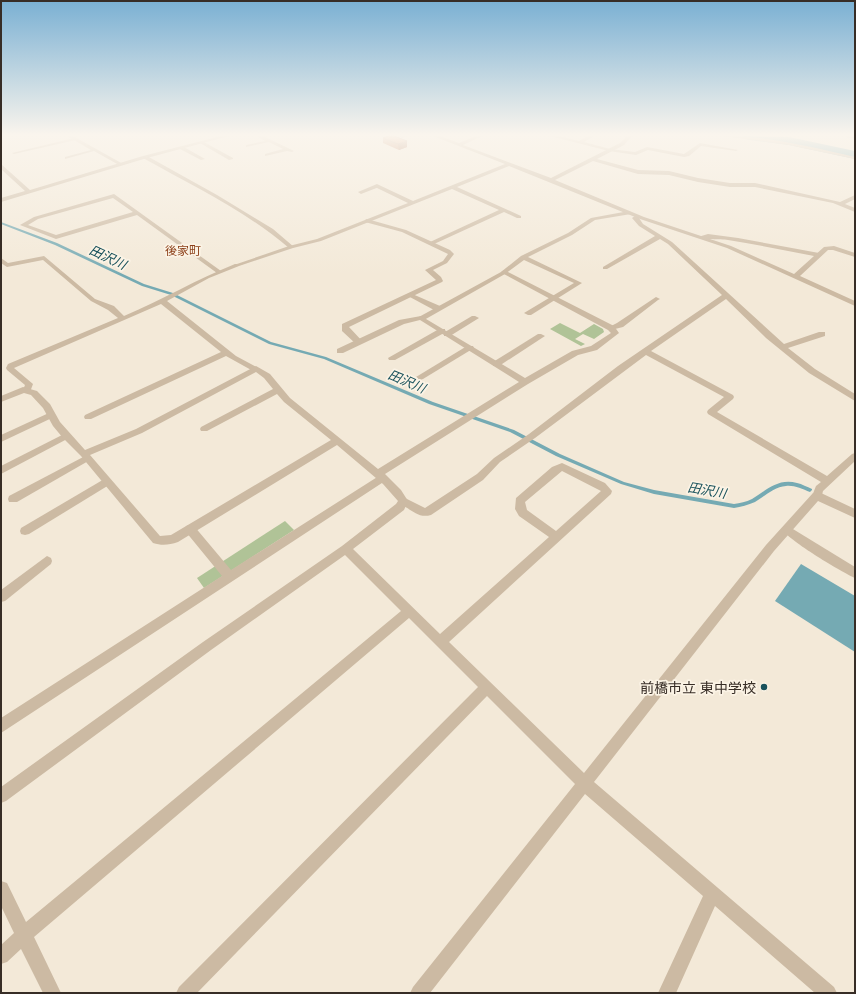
<svg xmlns="http://www.w3.org/2000/svg" width="856" height="994" font-family="Inter,'Noto Sans JP',sans-serif">
	<style>
		.green { fill: #b0c397 }
		.water { fill: #75aab3 }
		.lines { fill: none; stroke-linecap: round; stroke-linejoin: round }
		.stream { fill: #75aab3; fill-rule: evenodd }
		.river { fill: #75aab3; fill-rule: evenodd }
		.service { fill: #ccbaa3; fill-rule: evenodd }
		.minor { fill: #ccbaa3; fill-rule: evenodd }
		.tertiary { fill: #ccbaa3; fill-rule: evenodd }
		.wall { fill: #b35d32 }
		.shaded-wall { fill: #924c29 }
		.building { fill: #d06c3a; stroke: #924c29 }
		.poi-dot { fill: #18515b; stroke: #fbf3e5; stroke-width: 1.5 }
		.labels { text-anchor: middle; dominant-baseline: central; stroke-width: 3.5; stroke-linejoin: round; paint-order: stroke }
		.far-quarter-label { font-size: 12px; fill: #8c3f18; stroke: #fbf3e5 }
		.water-label { font-size: 13px; font-style: italic; fill: #18515b; stroke: #fbf3e5 }
		.near-poi-label { font-size: 14px; fill: #372d26; stroke: #fbf3e5; text-anchor: end }
	</style>
	<rect width="100%" height="100%" fill="#f3e9d8"/>
	<g class="green">
		<polygon points="560,323 580,333 594,324 603,329 604,332 594,339 583,334 575,339 585,344 581,346 550,329"/>
		<polygon points="285,521 294,530 204,588 197,578"/>
	</g>
	<polygon class="water" points="801,564 855,596 855,652 775,601"/>
	<g class="lines">
		<path class="stream" d="M1,222L57,243L144,284L173,293L271,342L326,357L433,402L514,430L560,454L624,482L654,490L734,504C740,503 746,502 752,499C767,490 778,478 797,483C802,484 807,487 812,489V490L810,492C802,489 794,485 786,486C774,487 765,496 755,502C748,505 741,507 734,508L654,494L621,484L556,456L510,432L429,404L324,359L269,344L171,295L142,286L55,245L1,224Z"/>
		<polygon class="river" points="743,136 789,137 855,151 855,159 789,145 750,140 745,139"/>
		<g class="service">
			<polygon points="67,136 73,136 123,164 119,165 94,151 65,159 65,157 91,150"/>
			<polygon points="257,136 263,136 294,151 292,152 287,151 265,156 265,154 283,149 269,142 246,147 246,145 265,141"/>
			<polygon points="400,136 405,136 402,138"/>
			<polygon points="550,136 558,136 579,141 588,136 594,136 584,142 610,149 635,152 647,147 684,154 700,143 738,150 736,151 701,146 689,156 684,157 648,150 636,155 609,151"/>
			<path d="M723,136C767,136 812,147 855,157V159L789,145Z"/>
			<polygon points="202,141 233,158 233,159 229,160 200,143"/>
			<polygon points="180,147 184,147 205,159 201,160 180,149"/>
			<path d="M143,156H147L217,195L273,229L294,247L289,248C246,211 193,186 143,158Z"/>
			<polygon points="377,184 379,185 379,187 361,194 358,192"/>
			<polygon points="629,211 632,213 631,214 595,220 572,235 528,257 582,283 531,315 528,315 524,313 574,283 524,260 505,274 424,320 421,320 417,318 501,272 521,256 568,233 591,218"/>
			<path d="M635,216H639V218L643,224L672,242L784,344L819,332H825V336L788,348L815,369L855,394V401L809,373L766,338L726,299L651,351L733,395L734,397L733,399L717,412L827,476L852,454L855,453V461L823,491L821,499H813L812,496L816,486L821,482L708,414L707,412L708,410L724,397L646,355L535,438L500,462L483,480L431,515C417,519 411,508 399,504L398,501L399,498L403,497L425,508L477,474L494,458L529,434L618,366L722,295L668,244L660,239L607,269H603V267L655,236L639,226L632,218Z"/>
			<polygon points="367,219 406,230 450,250 454,254 447,263 433,270 441,277 443,281 442,282 349,327 363,342 359,344 356,344 342,331 342,324 436,280 425,270 443,261 448,254 402,232 365,222 365,220"/>
			<path d="M708,234L738,238L819,253L822,255L819,257C789,251 758,245 728,240C721,239 702,240 698,237Z"/>
			<path d="M44,256L95,299L114,306L124,316C162,300 197,279 235,264H239V266L209,278L167,301L236,356L260,369L256,372L253,371L226,356L91,419H85L84,417L85,415L221,352L161,304L14,368L33,384L30,392H24L23,390L25,385L7,370L6,368L8,364L118,318L108,310L91,301L43,260L7,267L1,263V258L8,263Z"/>
			<polygon points="656,297 660,299 658,300 623,327 611,330 607,328 617,323"/>
			<polygon points="472,316 475,316 479,318 450,336 444,336 444,333 395,360 389,360 388,358 439,329 445,329 445,332"/>
			<polygon points="538,334 541,334 545,336 499,366 493,366 493,362"/>
			<polygon points="467,346 473,346 474,348 423,379 420,380 416,377"/>
			<polygon points="51,412 54,413 55,415 54,417 1,442 1,435"/>
			<polygon points="66,433 71,436 69,438 1,474 1,466"/>
			<polygon points="87,455 90,456 92,458 90,460 17,502 9,502 8,499 9,496"/>
			<polygon points="382,474 385,475 387,478 385,481 1,733 1,718 222,576 186,532 185,529 186,526 190,525 194,526 231,570"/>
			<polygon points="106,478 109,479 111,482 109,485 29,534 25,535 21,534 20,531 21,528"/>
			<polygon points="47,556 51,558 52,561 51,564 5,601 1,602 1,590"/>
		</g>
		<g class="minor">
			<polygon points="221,136 229,136 147,158 1,202 1,198 25,191 1,169 1,164 30,190 143,156"/>
			<polygon points="433,136 440,136 459,143 476,136 482,136 463,145 551,178 620,143 627,136 632,136 624,145 597,159 638,170 669,171 698,178 730,183 755,183 840,202 855,195 855,199 845,204 855,208 855,212 833,203 755,187 730,187 698,182 669,175 638,174 593,161 555,180 644,217 731,246 794,274 824,247 834,246 855,253 855,257 833,250 828,250 800,276 855,301 855,306 727,248 640,219 509,166 457,187 521,216 521,218 517,218 504,212 434,244 430,244 430,242 499,210 452,189 321,241 293,248 239,266 234,265 289,246 317,239 408,203 375,187 375,185 379,185 413,201 505,164"/>
			<polygon points="846,136 855,137 855,139 846,137"/>
			<polygon points="74,138 76,140 14,154 12,153"/>
			<path d="M114,194L221,271V273H217L137,215L56,239L20,225L34,217ZM113,198L133,212L56,235L28,225L38,219Z"/>
			<path d="M504,270L614,326L619,333L597,350L578,355L528,384L385,474L401,490L408,501L404,510L353,549L440,634L549,537L519,516L515,509L516,498L552,467L562,463L605,483L612,491L611,494L449,642L584,773L766,545L813,493H821L855,509V518L818,501L774,551L594,782L834,987L837,993H815L715,906L676,993H658L703,896L585,794L430,993H410L413,987L575,784L487,696L197,993H176L179,987L478,687L409,618L34,937L61,993H43L21,949L7,962L1,964V945L14,933L1,906V881L7,883L26,922L401,611L345,555L211,650L6,801L1,803V787L203,642L342,546L396,504L398,501L383,484L337,445L178,542C169,545 162,546 153,543L81,456L63,438L53,426L43,408L31,395L24,393L1,402V396L23,387L37,391L50,404L60,422L85,450L136,429L256,366L270,374L290,398L378,469L519,382L420,320L404,324L343,353H337V349L399,320L421,316L525,378L572,351L591,346L611,333L608,330L502,273L501,272ZM256,372L264,378L273,389L201,427L200,429L201,431H207L277,394L284,402L331,440L171,535L160,536L90,455L142,433ZM562,471L601,491L556,531L527,510L525,502Z"/>
			<polygon points="410,293 440,306 441,308 440,310 434,310 408,296 407,295"/>
		</g>
		<path class="tertiary" d="M788,526L855,567V578C843,573 788,540 783,530L784,527Z"/>
	</g>
	<polygon class="wall" points="383,138 407,147 399,150 383,143"/>
	<polygon class="shaded-wall" points="407,141 407,147 399,150 398,144"/>
	<polygon class="building" points="388,136 394,136 407,141 398,144 383,138"/>
	<linearGradient id="sky" x2="0" y2="1"><stop stop-color="#7ab0d3"/><stop offset="0.49" stop-color="#faf5ed"/><stop offset="1" stop-color="#faf5ed" stop-opacity="0"/></linearGradient>
	<rect width="856" height="275" fill="url(#sky)"/>
	<circle class="poi-dot" cx="764" cy="687" r="4"/>
	<g class="labels">
		<g class="far-quarter-label">
			<text x="183" y="250">後家町</text>
		</g>
		<g class="water-label">
			<text transform="translate(108 257) rotate(25)">田沢川</text>
			<text transform="translate(407 381) rotate(23)">田沢川</text>
			<text transform="translate(707 490) rotate(10)">田沢川</text>
		</g>
		<g class="near-poi-label">
			<text x="756" y="687">前橋市立 東中学校</text>
		</g>
	</g>
	<rect width="856" height="994" fill="none" stroke="#372d26" stroke-width="4"/>
</svg>
